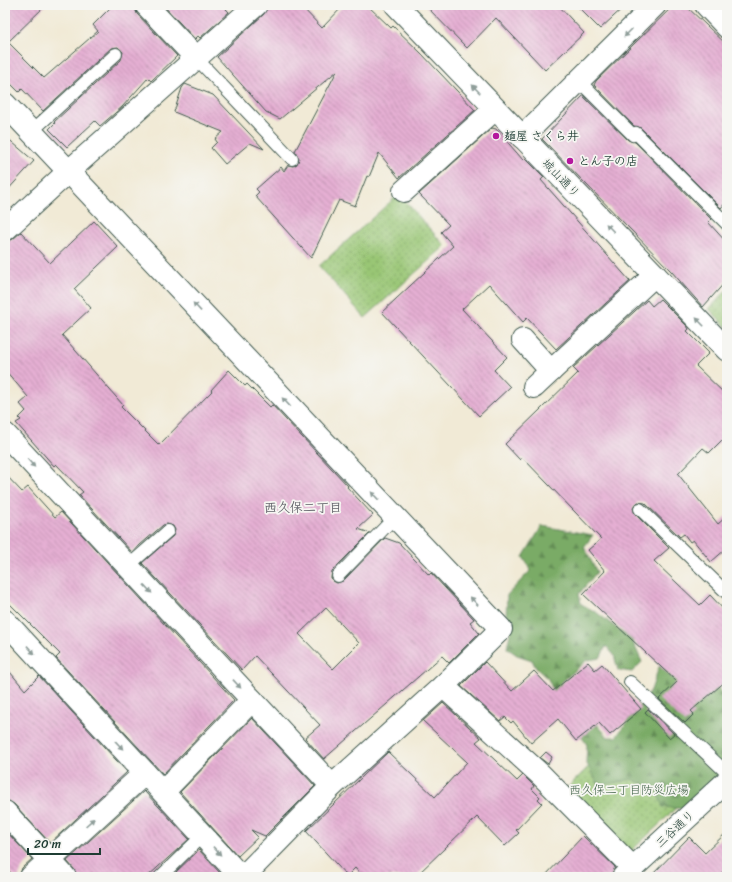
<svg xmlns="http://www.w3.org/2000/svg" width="732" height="882" font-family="Sriracha,'Klee One',sans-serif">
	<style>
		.grass { fill: url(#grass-dots); stroke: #5c8254 }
		.forest { fill: url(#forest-firs); stroke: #4c744d }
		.building { fill: url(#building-back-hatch); fill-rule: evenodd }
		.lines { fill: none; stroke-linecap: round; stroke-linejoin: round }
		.lane-casing { stroke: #3e574c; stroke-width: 14 }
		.street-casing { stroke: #3e574c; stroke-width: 24 }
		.secondary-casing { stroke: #3e574c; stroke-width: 24 }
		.lane { stroke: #fff; stroke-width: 12 }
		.street { stroke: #fff; stroke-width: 22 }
		.secondary { stroke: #fff; stroke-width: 22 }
		.oneway { fill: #8f9e9a }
		.poi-dot { fill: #b5179e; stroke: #f6f6f2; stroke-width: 1.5 }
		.labels { text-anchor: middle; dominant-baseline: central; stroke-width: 3.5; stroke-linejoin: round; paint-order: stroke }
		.poi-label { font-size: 12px; font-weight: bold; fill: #1f3d34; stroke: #f6f6f2; text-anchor: start }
		.street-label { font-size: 12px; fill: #1f3d34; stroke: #f6f6f2 }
		.park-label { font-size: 12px; fill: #3e5f44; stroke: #f6f6f2 }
		.neighbourhood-label { font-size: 13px; font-weight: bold; fill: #64656c; stroke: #f6f6f2 }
	</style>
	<defs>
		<pattern id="grass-dots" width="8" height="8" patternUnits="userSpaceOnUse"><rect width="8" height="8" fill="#99c674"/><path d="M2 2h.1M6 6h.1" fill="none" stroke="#7ca260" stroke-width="1.8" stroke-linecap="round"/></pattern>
		<pattern id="forest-firs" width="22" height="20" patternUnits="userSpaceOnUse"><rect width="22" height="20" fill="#7aab66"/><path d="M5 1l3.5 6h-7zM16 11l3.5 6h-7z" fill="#638c55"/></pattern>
		<pattern id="building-back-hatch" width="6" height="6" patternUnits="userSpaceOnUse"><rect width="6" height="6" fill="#e5afd3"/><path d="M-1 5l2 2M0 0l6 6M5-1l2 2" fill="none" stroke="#b990ac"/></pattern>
	</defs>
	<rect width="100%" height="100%" fill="#f6f6f2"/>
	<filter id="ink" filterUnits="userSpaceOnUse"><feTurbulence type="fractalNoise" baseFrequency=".025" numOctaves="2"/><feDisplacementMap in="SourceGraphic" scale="8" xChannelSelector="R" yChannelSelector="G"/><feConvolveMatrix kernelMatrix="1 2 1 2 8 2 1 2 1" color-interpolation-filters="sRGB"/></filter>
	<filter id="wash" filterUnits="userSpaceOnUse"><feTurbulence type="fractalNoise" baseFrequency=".012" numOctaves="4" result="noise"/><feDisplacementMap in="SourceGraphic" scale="16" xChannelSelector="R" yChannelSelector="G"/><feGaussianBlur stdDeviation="0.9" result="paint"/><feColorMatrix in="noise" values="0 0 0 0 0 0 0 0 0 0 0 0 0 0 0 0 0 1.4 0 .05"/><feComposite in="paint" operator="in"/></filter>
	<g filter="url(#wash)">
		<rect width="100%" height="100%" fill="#f1ead6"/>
		<g class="grass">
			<polygon points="399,194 445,246 365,318 319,266"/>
			<polygon points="727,290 727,328 709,309"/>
			<polygon points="630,726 692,793 628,854 565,790"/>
		</g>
		<polygon class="forest" points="542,526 593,535 584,547 597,572 579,594 581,604 596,612 632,640 642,662 632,672 618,670 614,655 606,646 600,658 587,660 561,683 608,737 616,737 651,690 659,667 670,650 691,661 727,697 727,773 684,809 663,807 657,791 632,779 599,786 586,762 587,745 554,692 548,679 536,668 532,660 517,655 507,648 511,629 506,616 507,595 531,570 523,557"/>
		<g id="blocks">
			<g class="building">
				<polygon points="5,5 46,5 8,42 44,78 98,31 93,25 113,5 134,5 137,14 177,56 151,81 148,78 122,107 100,126 95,121 67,147 49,129 55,123 54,122 121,60 123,52 118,47 111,48 43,111 22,89 19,92 5,78"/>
				<polygon points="163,5 230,5 226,9 229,12 200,38 198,36 195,39"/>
				<polygon points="268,5 300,5 322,28 344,5 367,5 391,28 393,26 421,53 475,110 399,178 379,153 369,177 367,176 355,206 339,200 311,258 255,196 259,192 256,189 281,167 284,171 288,165 293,166 297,164 299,158 295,151 337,71 280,119 266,112 217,57 264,14"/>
				<polygon points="425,5 558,5 584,33 545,70 496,18 467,48"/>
				<polygon points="576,5 626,5 600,29"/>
				<polygon points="674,5 685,5 727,45 727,201 721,208 641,128 634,126 594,85 596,81"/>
				<polygon points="185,84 213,95 264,149 250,143 225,164 211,148 217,142 215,139 223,132 174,112 182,88"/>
				<polygon points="583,96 628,140 635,142 711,219 708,222 727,243 727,280 703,307 671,271 542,139"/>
				<polygon points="492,128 496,129 523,160 525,158 544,177 541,180 630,281 556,349 527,318 523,322 489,284 462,309 507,357 494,370 510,387 479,416 382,312 453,246 441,232 449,225 419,194"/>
				<polygon points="5,136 34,161 5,193"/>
				<path d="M94,221L118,247L74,289L91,308L62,335L123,405L121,407L159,445L212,391L211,390L229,370L245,386L247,384L270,407L272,405L348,486L347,487L373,515L358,529L370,533L332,571L331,578L333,581L337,583L343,581L385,538L399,543L429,575L431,573L474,619L470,622L479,633L449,663L442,656L324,759L305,738L320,725L255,656L242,670L142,563L173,536L175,530L173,526L167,524L163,525L132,552L79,495L83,492L56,464L54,466L16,423L21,420L19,418L26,411L20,404L28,397L5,370V242L13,239L21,232L50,263ZM326,608L359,643L333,669L299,634Z"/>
				<polygon points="660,299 687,326 689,329 687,331 709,353 696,366 727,396 727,435 709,453 703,448 678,474 718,524 727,516 727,548 711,562 693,540 690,542 684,534 680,537 645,503 638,502 633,508 635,514 669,548 654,561 700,605 710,595 727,613 727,680 691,711 694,714 685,723 659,699 677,682 583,594 605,571 588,550 601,539 522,457 520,460 505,444 578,373 573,368 647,300 652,306"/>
				<polygon points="5,474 22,492 28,487 55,517 61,512 234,700 163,774 56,658 60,654 5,599"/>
				<polygon points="485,662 512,691 534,671 553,691 588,662 595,670 602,664 641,709 610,735 599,723 576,741 558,719 531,743 513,721 511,723 505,717 500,721 461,686"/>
				<polygon points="5,666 25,690 39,676 127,772 50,843 14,804 5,800"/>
				<polygon points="443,703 481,738 476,742 517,781 523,775 534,786 532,789 540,797 538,799 542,803 516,830 519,833 505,846 477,817 415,877 363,877 355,868 347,876 306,831 388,752 435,797 467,762 423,721"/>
				<polygon points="648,709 674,734 669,738 645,712"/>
				<polygon points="252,718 315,786 265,836 251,830 258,837 238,856 180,792"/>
				<polygon points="546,752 552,757 548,764 540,758"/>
				<polygon points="144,791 189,839 147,877 77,877 74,869 67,861"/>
				<polygon points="5,830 32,859 22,868 19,877 15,877 5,867"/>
				<polygon points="727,832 727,869 716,877 650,877 689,837 705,853"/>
				<polygon points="583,836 615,867 611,877 544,877"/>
				<polygon points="199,850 220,873 216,877 181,877 176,872"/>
			</g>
		</g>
	</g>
	<g filter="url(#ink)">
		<use href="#blocks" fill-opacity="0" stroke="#3e574c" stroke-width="1"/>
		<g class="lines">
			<defs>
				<g id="lane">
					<polyline points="196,58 292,159"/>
					<polyline points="579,81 633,135 636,133 727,224"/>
					<polyline points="31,132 116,54"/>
					<polyline points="640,509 727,593"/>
					<polyline points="127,567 168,531"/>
					<polyline points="338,576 395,517"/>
					<polyline points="630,682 727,773"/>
					<polyline points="160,877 202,836"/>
				</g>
				<g id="street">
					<polyline points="146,5 196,58"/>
					<polyline points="396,5 727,350"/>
					<polyline points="706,5 727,27"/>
					<polyline points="5,104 501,629 443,686 332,786 243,877"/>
					<polyline points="522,137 655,5"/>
					<polyline points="404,191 495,109"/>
					<polyline points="5,230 69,171 256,5"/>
					<polyline points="523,340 551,371 655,275"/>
					<polyline points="534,387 551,371"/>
					<polyline points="5,434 332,786"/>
					<polyline points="5,621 241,877"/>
					<polyline points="443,686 541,775 633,868"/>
					<polyline points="163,792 252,700"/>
					<polyline points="5,812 65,877"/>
					<polyline points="31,877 145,773"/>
				</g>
				<polyline id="secondary" points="623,877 727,781"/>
			</defs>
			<use href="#lane" class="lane-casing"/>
			<use href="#street" class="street-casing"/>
			<use href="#secondary" class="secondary-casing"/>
			<use href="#lane" class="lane"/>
			<use href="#street" class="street"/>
			<use href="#secondary" class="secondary"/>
		</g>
		<defs><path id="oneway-solid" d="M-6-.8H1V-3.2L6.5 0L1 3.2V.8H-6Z"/></defs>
		<g class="oneway">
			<use href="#oneway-solid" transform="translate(628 33) rotate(135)"/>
			<use href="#oneway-solid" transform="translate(476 89) rotate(-134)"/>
			<use href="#oneway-solid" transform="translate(610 228) rotate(-134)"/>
			<use href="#oneway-solid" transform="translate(197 307) rotate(-133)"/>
			<use href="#oneway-solid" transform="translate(700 322) rotate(-134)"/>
			<use href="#oneway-solid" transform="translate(286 402) rotate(-133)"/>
			<use href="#oneway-solid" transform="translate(31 463) rotate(48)"/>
			<use href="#oneway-solid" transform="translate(375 496) rotate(-133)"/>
			<use href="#oneway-solid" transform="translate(148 589) rotate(47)"/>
			<use href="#oneway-solid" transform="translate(474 601) rotate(-133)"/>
			<use href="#oneway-solid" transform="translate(31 650) rotate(47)"/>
			<use href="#oneway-solid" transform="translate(237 684) rotate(47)"/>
			<use href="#oneway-solid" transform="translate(119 745) rotate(47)"/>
			<use href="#oneway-solid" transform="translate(90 822) rotate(-42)"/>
			<use href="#oneway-solid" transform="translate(217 851) rotate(47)"/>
		</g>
	</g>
	<g class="poi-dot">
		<circle cx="496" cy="136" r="4"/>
		<circle cx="570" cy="161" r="4"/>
	</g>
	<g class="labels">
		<g class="poi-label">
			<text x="504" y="136">麺屋 さくら井</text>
			<text x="578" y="161">とん子の店</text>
		</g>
		<g class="street-label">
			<text transform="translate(561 178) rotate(46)">城山通り</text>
			<text transform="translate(675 829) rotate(-43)">三谷通り</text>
		</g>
		<g class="park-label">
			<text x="629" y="790">西久保二丁目防災広場</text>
		</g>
		<g class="neighbourhood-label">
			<text x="303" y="507">西久保二丁目</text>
		</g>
	</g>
	<rect width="732" height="882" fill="none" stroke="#f6f6f2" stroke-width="20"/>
	<path d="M28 848v6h72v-6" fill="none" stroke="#1f3d34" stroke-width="2"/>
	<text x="34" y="848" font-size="12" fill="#1f3d34" stroke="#f6f6f2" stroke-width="3" paint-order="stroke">20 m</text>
</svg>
